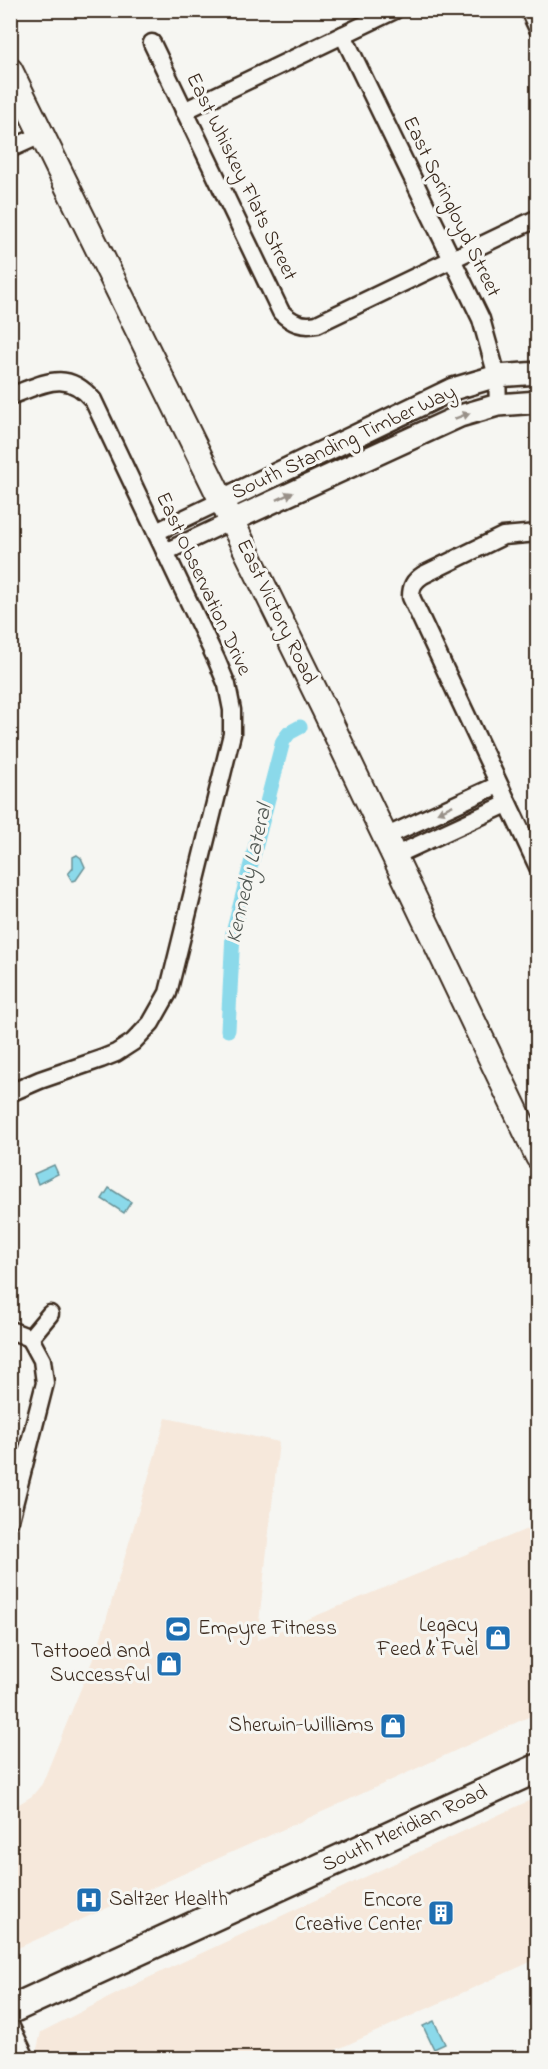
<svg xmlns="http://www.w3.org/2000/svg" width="548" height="2069" font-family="'Indie Flower',sans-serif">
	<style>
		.built { fill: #f6e8db }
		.water { fill: #8bd9ea; stroke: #6b9398; stroke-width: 1.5 }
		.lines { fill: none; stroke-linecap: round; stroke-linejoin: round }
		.canal { stroke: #8bd9ea; stroke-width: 15 }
		.minor-casing { stroke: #3b2a1e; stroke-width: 21 }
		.tertiary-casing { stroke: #3b2a1e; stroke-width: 26 }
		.secondary-casing { stroke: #3b2a1e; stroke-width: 28 }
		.primary-casing { stroke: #3b2a1e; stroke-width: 32 }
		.minor { stroke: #f6f6f2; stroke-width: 16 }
		.tertiary { stroke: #f6f6f2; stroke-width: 21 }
		.secondary { stroke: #f6f6f2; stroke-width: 24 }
		.primary { stroke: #f6f6f2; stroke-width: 27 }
		.oneway { fill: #989088 }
		.labels { text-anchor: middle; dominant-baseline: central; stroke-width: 6; stroke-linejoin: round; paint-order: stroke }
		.street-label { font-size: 21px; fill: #3b2a1e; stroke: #f6f6f2 }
		.poi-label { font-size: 21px; fill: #3b2a1e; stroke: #f6f6f2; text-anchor: end }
		.water-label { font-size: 22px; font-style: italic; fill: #4f5651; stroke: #f6f6f2 }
	</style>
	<rect width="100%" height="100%" fill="#f6f6f2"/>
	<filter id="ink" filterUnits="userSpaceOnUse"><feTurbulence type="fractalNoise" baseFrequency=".0167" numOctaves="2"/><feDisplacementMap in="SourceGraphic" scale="12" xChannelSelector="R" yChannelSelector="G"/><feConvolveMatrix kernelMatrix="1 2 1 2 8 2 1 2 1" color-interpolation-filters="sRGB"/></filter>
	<g filter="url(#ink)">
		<g class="built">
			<polygon points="166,1418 279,1442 257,1640 537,1525 537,1713 333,1807 11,1951 11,1809 32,1796 42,1784 99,1644"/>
			<polygon points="537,1797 537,1959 318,2058 41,2058 37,2049 41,2032 148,1978"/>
		</g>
		<g class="water">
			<polygon points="77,855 81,858 85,867 76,880 72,881 68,874 73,868 73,857"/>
			<polygon points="54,1165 58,1174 38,1184 34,1174"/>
			<polygon points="109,1188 131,1202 124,1213 102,1199"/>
			<polygon points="434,2021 445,2044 434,2049 423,2026"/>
		</g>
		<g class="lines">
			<polyline class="canal" points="228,1030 233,933 283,741 289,733 300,727"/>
			<defs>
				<g id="minor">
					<polyline points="529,10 538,29"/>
					<polyline points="343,35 481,319 497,376 498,405"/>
					<path d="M152,43L281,312C292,323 302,327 317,324L538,218"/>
					<polyline points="184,111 395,10"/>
					<polyline points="10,149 41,135"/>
					<path d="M10,396C44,384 66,368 93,400L217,661L227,685L232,710V734L168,993L151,1023L133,1042L116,1053L101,1059L40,1080L10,1093"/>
					<polyline points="156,532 221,501"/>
					<path d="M538,533L503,536L423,575C414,581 411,586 411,597L538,867"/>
					<polyline points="165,552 231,521"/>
					<polyline points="385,837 498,785"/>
					<polyline points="394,856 507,804"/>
					<polyline points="10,1330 30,1338"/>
					<polyline points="30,1338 50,1314"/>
					<polyline points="10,1520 45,1383 42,1360 30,1338"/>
					<polyline points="10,2025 26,2058"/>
				</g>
				<g id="tertiary">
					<polyline points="221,501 453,389 497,376 538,373"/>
					<polyline points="231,521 460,416 498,405 538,402"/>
				</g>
				<polyline id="secondary" points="10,70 324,709 538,1157"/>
				<polyline id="primary" points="10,2010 538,1768"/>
			</defs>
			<use href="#minor" class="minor-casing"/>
			<use href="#tertiary" class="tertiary-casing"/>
			<use href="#secondary" class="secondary-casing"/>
			<use href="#primary" class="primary-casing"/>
			<use href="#minor" class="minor"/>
			<use href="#tertiary" class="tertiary"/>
			<use href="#secondary" class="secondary"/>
			<use href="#primary" class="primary"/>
		</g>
		<defs><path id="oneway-solid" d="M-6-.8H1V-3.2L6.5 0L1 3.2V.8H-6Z" transform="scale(1.5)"/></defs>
		<g class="oneway">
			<use href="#oneway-solid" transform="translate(462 416) rotate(-20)"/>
			<use href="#oneway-solid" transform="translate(285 496) rotate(-25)"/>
			<use href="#oneway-solid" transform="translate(445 809) rotate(155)"/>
		</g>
	</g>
	<defs>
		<symbol id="stadium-square" viewBox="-11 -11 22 22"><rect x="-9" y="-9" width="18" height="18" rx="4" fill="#1f6fb2" stroke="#f6f6f2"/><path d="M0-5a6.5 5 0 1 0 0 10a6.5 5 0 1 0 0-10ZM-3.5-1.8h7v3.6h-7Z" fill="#fff"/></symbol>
		<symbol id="shop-square" viewBox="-11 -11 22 22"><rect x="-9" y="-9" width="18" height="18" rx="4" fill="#1f6fb2" stroke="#f6f6f2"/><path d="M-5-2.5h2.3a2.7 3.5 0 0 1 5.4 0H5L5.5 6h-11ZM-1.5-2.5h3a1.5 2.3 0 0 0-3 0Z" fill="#fff"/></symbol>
		<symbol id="hospital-square" viewBox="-11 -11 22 22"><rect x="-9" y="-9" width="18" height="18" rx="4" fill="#1f6fb2" stroke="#f6f6f2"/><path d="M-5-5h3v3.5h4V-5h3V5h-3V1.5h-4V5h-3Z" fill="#fff"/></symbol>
		<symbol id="building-square" viewBox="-11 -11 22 22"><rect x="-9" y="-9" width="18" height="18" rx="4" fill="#1f6fb2" stroke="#f6f6f2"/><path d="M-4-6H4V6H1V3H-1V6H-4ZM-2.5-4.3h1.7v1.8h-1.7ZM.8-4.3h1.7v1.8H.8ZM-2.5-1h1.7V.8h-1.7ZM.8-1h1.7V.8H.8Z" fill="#fff"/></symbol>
	</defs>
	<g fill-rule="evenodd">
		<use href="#stadium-square" x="163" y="1614" width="30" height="30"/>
		<use href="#shop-square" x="483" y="1623" width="30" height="30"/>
		<use href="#shop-square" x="154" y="1649" width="30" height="30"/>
		<use href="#shop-square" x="378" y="1711" width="30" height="30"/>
		<use href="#hospital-square" x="74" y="1885" width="30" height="30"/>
		<use href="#building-square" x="426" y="1898" width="30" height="30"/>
	</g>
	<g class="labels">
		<g class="street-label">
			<text transform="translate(241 177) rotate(64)">East Whiskey Flats Street</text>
			<text transform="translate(451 207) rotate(64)">East Springloyd Street</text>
			<text transform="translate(344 443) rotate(-25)">South Standing Timber Way</text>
			<text transform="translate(203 584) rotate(65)">East Observation Drive</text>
			<text transform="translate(276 612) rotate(64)">East Victory Road</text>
			<text transform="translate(405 1829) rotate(-25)">South Meridian Road</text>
		</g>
		<g class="poi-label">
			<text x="478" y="1626">Legacy<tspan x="478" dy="24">Feed &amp; Fuel</tspan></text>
			<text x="198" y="1629" text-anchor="start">Empyre Fitness</text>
			<text x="150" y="1652">Tattooed and<tspan x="150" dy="24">Successful</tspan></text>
			<text x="374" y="1726">Sherwin-Williams</text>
			<text x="109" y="1900" text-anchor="start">Saltzer Health</text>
			<text x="422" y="1901">Encore<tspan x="422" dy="24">Creative Center</tspan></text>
		</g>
		<g class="water-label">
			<text transform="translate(250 874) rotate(-77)">Kennedy Lateral</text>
		</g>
	</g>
	<rect width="548" height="2069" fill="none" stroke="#f6f6f2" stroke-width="36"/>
	<rect x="18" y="18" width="512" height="2033" fill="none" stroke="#3b2a1e" stroke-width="2" filter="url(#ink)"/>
</svg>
